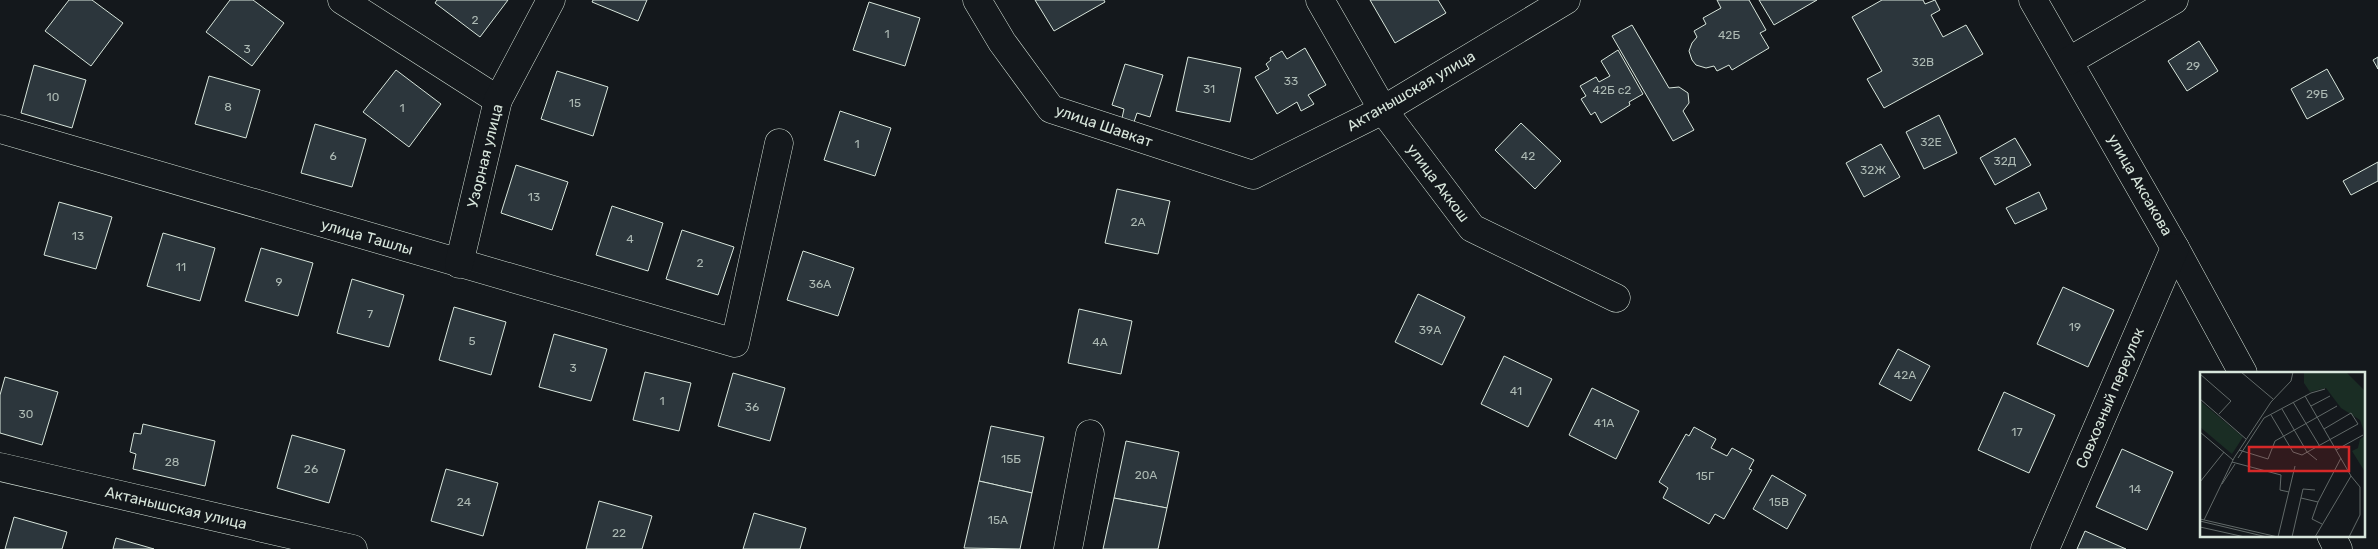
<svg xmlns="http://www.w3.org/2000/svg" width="2378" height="549" font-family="Rubik,sans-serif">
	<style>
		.building { fill: #2c363c; stroke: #d8e6dc }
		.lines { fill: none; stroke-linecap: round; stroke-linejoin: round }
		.minor-casing { stroke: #d8e6dc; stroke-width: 29 }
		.minor { stroke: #14181c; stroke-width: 28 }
		.labels { text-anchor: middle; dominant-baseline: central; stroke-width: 4; stroke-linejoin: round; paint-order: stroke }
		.number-label { font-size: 12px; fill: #adbab4 }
		.street-label { font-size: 15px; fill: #d8e6dc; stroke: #14181c }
		.inset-road { fill: none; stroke: #626a69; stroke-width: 1 }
		.view { fill: #d62828; fill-opacity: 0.15; stroke: #d62828; stroke-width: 2.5 }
		.inset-edge { fill: none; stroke: #d8e6dc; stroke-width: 2.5 }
	</style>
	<rect width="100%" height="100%" fill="#14181c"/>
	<g class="building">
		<polygon points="69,0 92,0 123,23 91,66 45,31"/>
		<polygon points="230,0 253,0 284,23 252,66 206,32"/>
		<polygon points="437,0 508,0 480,37 435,3"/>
		<polygon points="593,0 647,0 638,21 592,2"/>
		<polygon points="1035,0 1104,0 1105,2 1054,31"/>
		<polygon points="1370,0 1438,0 1446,13 1395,43"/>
		<polygon points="1717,0 1749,0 1766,30 1760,33 1769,48 1732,70 1729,65 1717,71 1714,66 1706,68 1696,65 1692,60 1689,51 1692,43 1697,37 1694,31 1706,24 1703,18 1721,8"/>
		<polygon points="1759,0 1817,0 1774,25"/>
		<polygon points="1882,0 1923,0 1925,4 1935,0 1940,10 1931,15 1943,37 1966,25 1983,54 1884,108 1867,79 1882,71 1852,17"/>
		<polygon points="869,2 920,18 905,66 853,50"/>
		<polygon points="1632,25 1669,88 1679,87 1688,93 1689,103 1683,111 1694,130 1673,141 1612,36"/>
		<polygon points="2199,41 2218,71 2187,91 2168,61"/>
		<polygon points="1305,48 1326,85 1308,95 1314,104 1301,111 1297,102 1277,114 1255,77 1269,69 1266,64 1271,60 1270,58 1282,51 1287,59"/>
		<polygon points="1618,50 1643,94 1629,102 1630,105 1601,123 1595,112 1591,115 1581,99 1586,96 1580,86 1596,77 1599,82 1610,76 1601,61"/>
		<polygon points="1188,57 1241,68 1230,122 1176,111"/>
		<polygon points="2378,57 2378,69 2373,60"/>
		<polygon points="1125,64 1163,75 1150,117 1137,113 1134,122 1122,118 1124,109 1112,105"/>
		<polygon points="34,65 86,80 72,128 21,113"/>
		<polygon points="2327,69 2344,99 2307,119 2291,89"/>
		<polygon points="396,70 441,104 409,147 363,112"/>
		<polygon points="557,71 608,87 593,136 541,119"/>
		<polygon points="209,76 260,90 246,138 195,124"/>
		<polygon points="840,111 891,128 875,176 824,160"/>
		<polygon points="1939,115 1957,153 1924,169 1906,132"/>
		<polygon points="1521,123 1561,161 1535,189 1495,150"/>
		<polygon points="315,124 366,139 352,187 301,173"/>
		<polygon points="2015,138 2031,165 1995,185 1980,158"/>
		<polygon points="1881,144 1900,177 1864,197 1846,163"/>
		<polygon points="2378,162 2378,181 2351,195 2343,181"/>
		<polygon points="516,165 568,182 552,230 501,213"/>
		<polygon points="1117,189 1170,201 1158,254 1105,243"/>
		<polygon points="2039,192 2047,209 2015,224 2006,208"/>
		<polygon points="59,202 112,217 96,269 44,255"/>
		<polygon points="612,206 663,223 648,271 596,255"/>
		<polygon points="682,230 734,247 718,295 666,279"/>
		<polygon points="163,233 215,248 200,301 147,286"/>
		<polygon points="261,248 313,263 298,316 245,301"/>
		<polygon points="803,251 854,268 838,316 787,300"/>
		<polygon points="352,279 404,295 389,347 337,333"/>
		<polygon points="2063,287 2114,310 2088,367 2037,344"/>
		<polygon points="1418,294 1465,317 1442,365 1395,342"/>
		<polygon points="454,307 506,322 491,375 439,360"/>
		<polygon points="1079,309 1132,321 1121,374 1068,363"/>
		<polygon points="554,334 607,349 591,401 539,387"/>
		<polygon points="1898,349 1930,366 1911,401 1879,384"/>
		<polygon points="1504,356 1552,379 1528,427 1481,404"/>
		<polygon points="645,372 691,383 679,431 633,420"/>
		<polygon points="733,373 785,388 770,441 718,426"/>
		<polygon points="5,377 58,392 42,445 0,433 0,395"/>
		<polygon points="1592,388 1639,411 1616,459 1569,435"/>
		<polygon points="2004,392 2055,415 2029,473 1978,450"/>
		<polygon points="143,424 215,441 205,486 133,469 136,454 130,452 134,433 141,434"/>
		<polygon points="991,426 1044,437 1032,493 979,481"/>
		<polygon points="1694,427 1716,439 1711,448 1727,456 1732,448 1754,460 1749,469 1752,470 1724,519 1715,514 1709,524 1663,498 1668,488 1659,482 1686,434 1689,436"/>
		<polygon points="292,435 345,450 329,503 277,488"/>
		<polygon points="1126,441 1179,452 1167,508 1114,498"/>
		<polygon points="2122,449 2173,472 2147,530 2096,507"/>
		<polygon points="446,469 498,483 483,536 431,521"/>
		<polygon points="1772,475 1806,495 1787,529 1753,509"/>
		<polygon points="979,481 1032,493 1020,549 964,548"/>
		<polygon points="1114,498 1167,508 1158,549 1103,549"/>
		<polygon points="599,501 652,516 642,549 586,549"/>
		<polygon points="754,513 806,528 800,549 743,549"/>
		<polygon points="14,517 67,532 62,549 5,549"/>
		<polygon points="2085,531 2126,549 2077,549"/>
		<polygon points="116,538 154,549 113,549"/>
	</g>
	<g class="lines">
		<defs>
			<g id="minor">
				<polyline points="342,0 498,100"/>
				<polyline points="977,0 1002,42 1051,109 1253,175 1383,110 1566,0"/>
				<polyline points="1320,0 1383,110 1472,228 1616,298"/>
				<polyline points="2033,0 2175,248 2243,373"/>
				<polyline points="2069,61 2174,0"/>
				<polyline points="0,129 735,343 779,143"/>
				<polyline points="459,264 498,100 551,0"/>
				<polyline points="0,467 353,549"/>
				<polyline points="2331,535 2338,549"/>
				<polyline points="1068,549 1090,434"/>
				<polyline points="2045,549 2175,248"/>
			</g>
		</defs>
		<use href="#minor" class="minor-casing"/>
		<use href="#minor" class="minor"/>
	</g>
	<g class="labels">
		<g class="number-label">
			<text x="475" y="20">2</text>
			<text x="887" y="34">1</text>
			<text x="1729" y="35">42Б</text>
			<text x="247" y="49">3</text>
			<text x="1923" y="62">32В</text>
			<text x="2193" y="66">29</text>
			<text x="1291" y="81">33</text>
			<text x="1209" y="89">31</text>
			<text x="1612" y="90">42Б с2</text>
			<text x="2317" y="94">29Б</text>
			<text x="53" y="97">10</text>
			<text x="575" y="103">15</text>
			<text x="228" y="107">8</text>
			<text x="402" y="108">1</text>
			<text x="1931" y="142">32Е</text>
			<text x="857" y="144">1</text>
			<text x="333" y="156">6</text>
			<text x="1528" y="156">42</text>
			<text x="2005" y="161">32Д</text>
			<text x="1873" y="170">32Ж</text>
			<text x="534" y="197">13</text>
			<text x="1138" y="222">2А</text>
			<text x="78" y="236">13</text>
			<text x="630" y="239">4</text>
			<text x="700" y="263">2</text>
			<text x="181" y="267">11</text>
			<text x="279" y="282">9</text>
			<text x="820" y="284">36А</text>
			<text x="370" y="314">7</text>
			<text x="2075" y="327">19</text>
			<text x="1430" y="330">39А</text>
			<text x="472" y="341">5</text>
			<text x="1100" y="342">4А</text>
			<text x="573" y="368">3</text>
			<text x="1905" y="375">42А</text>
			<text x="1516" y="391">41</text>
			<text x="662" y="401">1</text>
			<text x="752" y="407">36</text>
			<text x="26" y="414">30</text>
			<text x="1604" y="423">41А</text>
			<text x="2017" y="432">17</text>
			<text x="1011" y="459">15Б</text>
			<text x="172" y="462">28</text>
			<text x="311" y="469">26</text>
			<text x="1146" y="475">20А</text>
			<text x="1705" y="476">15Г</text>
			<text x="2135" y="489">14</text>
			<text x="464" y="502">24</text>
			<text x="1779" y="502">15В</text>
			<text x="998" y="520">15А</text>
			<text x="619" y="533">22</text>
		</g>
		<g class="street-label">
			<text transform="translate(1411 91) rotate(-30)">Актанышская улица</text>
			<text transform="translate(1104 126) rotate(19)">улица Шавкат</text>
			<text transform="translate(485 156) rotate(-76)">Узорная улица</text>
			<text transform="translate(1438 183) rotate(53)">улица Аккош</text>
			<text transform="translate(2140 185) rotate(60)">улица Аксакова</text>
			<text transform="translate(367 237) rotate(16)">улица Ташлы</text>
			<text transform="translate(2110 398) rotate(-67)">Совхозный переулок</text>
			<text transform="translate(176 508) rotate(13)">Актанышская улица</text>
		</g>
	</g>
	<g transform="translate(2200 372)">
		<rect width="165" height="165" fill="#14181c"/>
		<path d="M126,0H146L165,19V62L160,48L141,36L126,16L110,20L104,11V1ZM0,29L43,65L32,82L0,55ZM165,64V100L152,79L158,76L160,67Z" fill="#1a2d24"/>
		<path class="inset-road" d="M41,0L73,27M0,2L31,29L19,42M105,24L151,104L115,165M0,27L46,67M93,30L119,73M111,34L130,24M82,37L107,80L117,88M71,43L93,80L102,83L158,52L151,41L124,57M0,60L33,88M39,78L68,87L75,69L137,34M136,78L163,63M38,86L64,46L111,21L125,17M32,90L81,103L80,118L89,120M0,110L24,80M22,112L35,92M101,126L118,130L141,86M118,130L112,147L122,152M0,147L78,165M4,148L34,86L71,30L91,9L93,0M0,149L67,165M0,155L45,165M78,165L95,94M92,165L103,117L115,118M149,165L160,143V115L151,104"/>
		<path class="view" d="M49,75H149V99H49Z"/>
		<rect width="165" height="165" class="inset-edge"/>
	</g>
</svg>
